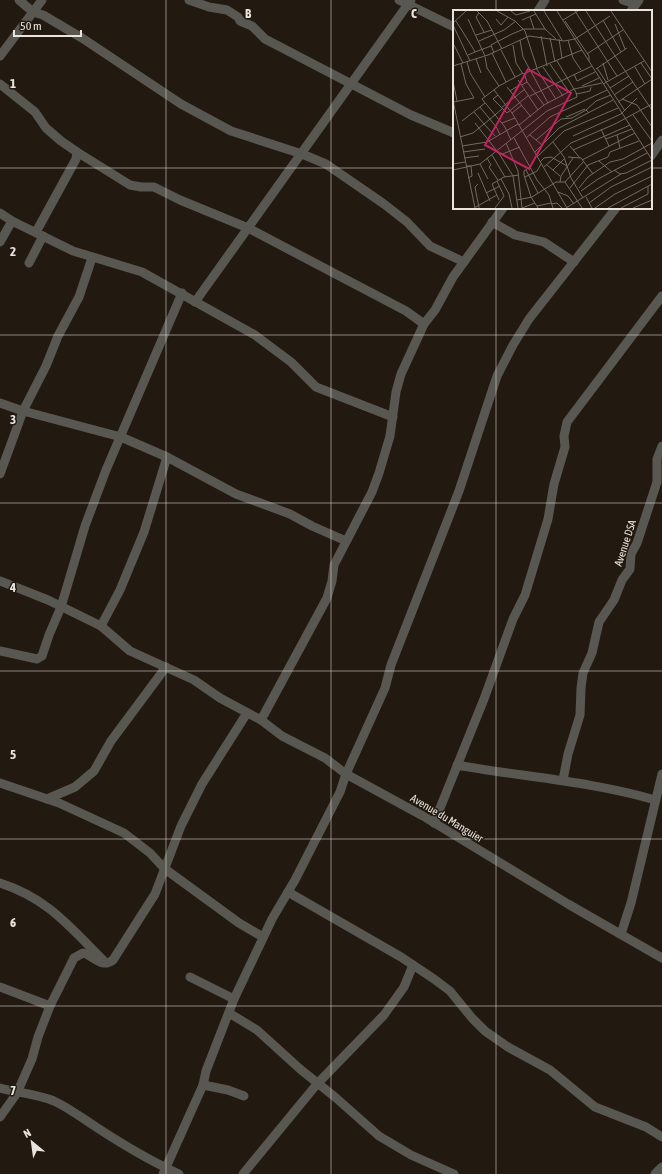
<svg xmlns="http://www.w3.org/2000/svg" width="662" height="1174" font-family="'Asap Condensed',sans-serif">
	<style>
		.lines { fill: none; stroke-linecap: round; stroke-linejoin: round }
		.street { stroke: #595751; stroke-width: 9 }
		.grid { fill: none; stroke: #eae4de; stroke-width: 1; stroke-opacity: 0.55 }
		.labels { text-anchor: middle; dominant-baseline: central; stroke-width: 3; stroke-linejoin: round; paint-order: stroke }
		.street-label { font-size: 11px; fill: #eae4de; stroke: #221a10 }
		.inset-road { fill: none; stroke: #726b62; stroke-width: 1 }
		.view { fill: #c42262; fill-opacity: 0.15; stroke: #c42262; stroke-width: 2 }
		.inset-edge { fill: none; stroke: #eae4de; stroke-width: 2 }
		.grid-label { font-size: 13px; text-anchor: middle; font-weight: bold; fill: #eae4de; stroke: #221a10; stroke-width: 3; stroke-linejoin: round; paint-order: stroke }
	</style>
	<rect width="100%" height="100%" fill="#221a10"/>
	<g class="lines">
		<g class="street">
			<polyline points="19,0 33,12 43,15 82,38 181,104 231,131 302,154 326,164 384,204 407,222 430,246 464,262"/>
			<polyline points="189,0 209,7 227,10 238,17 240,21 252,26 265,39 411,115 454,133"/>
			<polyline points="399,0 454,27"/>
			<polyline points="623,0 635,4"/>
			<polyline points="538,11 545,0"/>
			<polyline points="631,11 639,0"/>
			<polyline points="0,56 42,0"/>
			<polyline points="0,84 35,112 46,128 61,141 77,152 76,159 36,232"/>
			<polyline points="77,152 130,185 141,187 154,187 180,200 248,228 406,311 424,324"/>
			<polyline points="651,156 662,140"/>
			<polyline points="0,213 12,221 73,251 142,272 255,335 291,362 316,387 393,417"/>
			<polyline points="492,222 515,235 544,242 574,262"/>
			<polyline points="0,242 12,221"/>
			<polyline points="29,263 43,236"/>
			<polyline points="195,302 411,0"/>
			<polyline points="0,403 23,411 121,437 167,457 236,494 290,514 312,526 346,541"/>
			<polyline points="0,474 23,411 46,366 58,336 79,297 92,258"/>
			<polyline points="0,581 48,600 101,626 120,590 144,532 167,457"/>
			<polyline points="101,626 130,651 194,680 220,698 261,720 282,736 325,758 346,774 423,816 568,904 662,958"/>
			<polyline points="0,651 37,659 42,656 49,635 61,607 85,526 106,470 182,293"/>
			<polyline points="261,720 327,598 332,581 334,565 372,492 379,473 390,436 396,392 401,374 424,324 435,310 453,277 503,208"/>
			<path d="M457,765C523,777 590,781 655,800"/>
			<polyline points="563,780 568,754 580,715 581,688 583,673 592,653 599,622 614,600 622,580 630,569 631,554 637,543 657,482 657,459 662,446"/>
			<polyline points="0,783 59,803 124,833 150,853 165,869 239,923 263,937"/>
			<polyline points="47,799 75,787 94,771 111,741 166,667"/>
			<polyline points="434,823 484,699 513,619 525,595 548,519 554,484 565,447 564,436 567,422 662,296"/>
			<path d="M0,883C47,898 69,926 103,960"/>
			<polyline points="288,892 401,957 434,979 450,991 472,1018 485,1031 508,1047 550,1070 595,1107 646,1127 662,1137"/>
			<polyline points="621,934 631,903 662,774"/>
			<polyline points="190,977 234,999"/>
			<polyline points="0,987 50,1006"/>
			<polyline points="229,1013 257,1030 300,1069 335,1097 379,1136 411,1155 454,1174"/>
			<polyline points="203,1085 228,1090 244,1096"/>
			<path d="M0,1088C18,1093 37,1094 54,1101C69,1108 82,1118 96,1127C122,1144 150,1161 179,1174"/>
			<path d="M0,1117L17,1093L32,1059L38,1037L50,1006L74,958L83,953C94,956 102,969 113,960L155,894L181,826L202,784L247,713"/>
			<polyline points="163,1174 203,1085 206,1071 234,999 272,919 295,880 340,792 346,774 385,688 391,665 459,491 497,376 513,345 529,319 616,208"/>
			<polyline points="243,1174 317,1084 384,1015 404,987 413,965"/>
			<polyline points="655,1174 662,1167"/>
		</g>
	</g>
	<path class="grid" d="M166,0V1174M331,0V1174M496,0V11M0,168H454M651,168H662M496,208V1174M0,335H662M0,503H662M0,671H662M0,839H662M0,1006H662"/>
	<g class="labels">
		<g class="street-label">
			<text transform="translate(625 543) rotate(-72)">Avenue DSA</text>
			<text transform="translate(447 818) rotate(31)">Avenue du Manguier</text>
		</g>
	</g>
	<g transform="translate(453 10)">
		<rect width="199" height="199" fill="#221a10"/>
		<path class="inset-road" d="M24,1L34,11L49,39M44,1L62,11L72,21L84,58M58,1L63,5L77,1M81,1L92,19L103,29M91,1L109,30M104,1L199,150M122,1L164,66M133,1L162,46M158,1L199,62M26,3L23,7L31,22M77,7L81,19M15,9L32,46M43,9L48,15L55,7M69,10L83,4M110,10L125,1M150,10L168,42M3,11L21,40L22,42L15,45M112,11L136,46V51M0,13L13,1M162,14L172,39M0,15L17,51M23,25L39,20M88,26L94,56M97,28L102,52M106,29L109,48M67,30L70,47L95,93M115,30L120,48L128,60M26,31L51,20L63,11M1,35L10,53M60,35L63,53L70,64L129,40M48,40L62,67M22,42L38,36M39,43L53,72M41,43L38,35L59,24L71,19H92M134,44L170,20M162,46L199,100M32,47L34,58L46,76L29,89L52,117L58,130M23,49L28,63M104,51L124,84L137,81L138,77M14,52L17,63L32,87M150,53L155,70M188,53L199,69M97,54L116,82M0,56L35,45L76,26L111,31L122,29L157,6M90,57L110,86M182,57L192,74M83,58L103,89M144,58L172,101M143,59L174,38M121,64L124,71L142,62M65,70L85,100M0,71L4,91M74,72L91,95M150,74L191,51M69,75L74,72L71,63M46,76L70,63M129,76L146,68M54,77L78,107M157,78L176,66M41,80L59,103L69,95M57,81L68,74M45,85L40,89L54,103L76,85M161,85L180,72M77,86L139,56M169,89L184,95L199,117M0,90L22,198M1,92L21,88L13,74L8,54M165,92L199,69M27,97L44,118L47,125M48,98L72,79M133,100L143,91L158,85M21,102L31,114L49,99M59,103L114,198M180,105L199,131M113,107L132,99M9,111L32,93M22,113L47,145L67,137M49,113L62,108M66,115L91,95L121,79L149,73M148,119L156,136M77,125L89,135M164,125L167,138M120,126L168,104L184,88M7,127L20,123L31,114L42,126M61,128L84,170L96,185L100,198M73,128L97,107L154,80M153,129L179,119M83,130L108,109L119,108L133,100L136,103M100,132L111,147L118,168L130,188M53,133L65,161L69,198M9,136L34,132L65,114M117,136L127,148M120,140L177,115M10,142L32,139M82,142L106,118L160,90M39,145L52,167M47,145L60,166M84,147L111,121L165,98M115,147L128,148L140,164M11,148L26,146M34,148L38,155L36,157L45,170M129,150L182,123M146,151L159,162M87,152L91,148L98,147L114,156M0,154L12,152M27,154L35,169M94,155L107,166M13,156H18L19,166L15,168M91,157L118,133L162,114L199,94M74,159L71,161V165L78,187L85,198M0,160L27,154L94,101L124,87L123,83M73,160L85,183M100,160L111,149M161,160L167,164L173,163L199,150M25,163L37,191M60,166L65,198M72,167L84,161L88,154M48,169L56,184L59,198M107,172L108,166L120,148M112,172L129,198M25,174L22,177L26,198M117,178L135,155L155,147L157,142L186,131M126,178L135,167L157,152L170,149L199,133M128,181L145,169L194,143M105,182L115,186L121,194M33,183L47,176M133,187L139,198M46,190L39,174L51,167L66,165M64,190L79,187L103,172H112L131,151M136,193L158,177L199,157M98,194L104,193L109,198M84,196L98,193M21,198L44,185M42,198L51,186L44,171M69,198L82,193M113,198L168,164M142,198L162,184L199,166M155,198L199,174M168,198L195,184V176M180,198L199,190"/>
		<path class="view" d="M75,59L118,83L76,159L32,135Z"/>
		<rect width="199" height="199" class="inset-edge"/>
	</g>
	<g class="grid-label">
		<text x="248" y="18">B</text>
		<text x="414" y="18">C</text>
		<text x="13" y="88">1</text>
		<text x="13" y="256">2</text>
		<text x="13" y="424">3</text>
		<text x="13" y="592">4</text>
		<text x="13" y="759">5</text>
		<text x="13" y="927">6</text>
		<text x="13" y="1095">7</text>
	</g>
	<g transform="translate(32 1142) rotate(331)" stroke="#221a10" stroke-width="3" paint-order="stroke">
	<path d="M0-3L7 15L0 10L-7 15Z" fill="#eae4de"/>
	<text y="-6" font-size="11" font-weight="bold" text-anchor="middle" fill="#eae4de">N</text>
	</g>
	<path d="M14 30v6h67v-6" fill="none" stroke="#eae4de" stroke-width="2"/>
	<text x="20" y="30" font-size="12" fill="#eae4de" stroke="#221a10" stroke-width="3" paint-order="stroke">50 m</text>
</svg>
